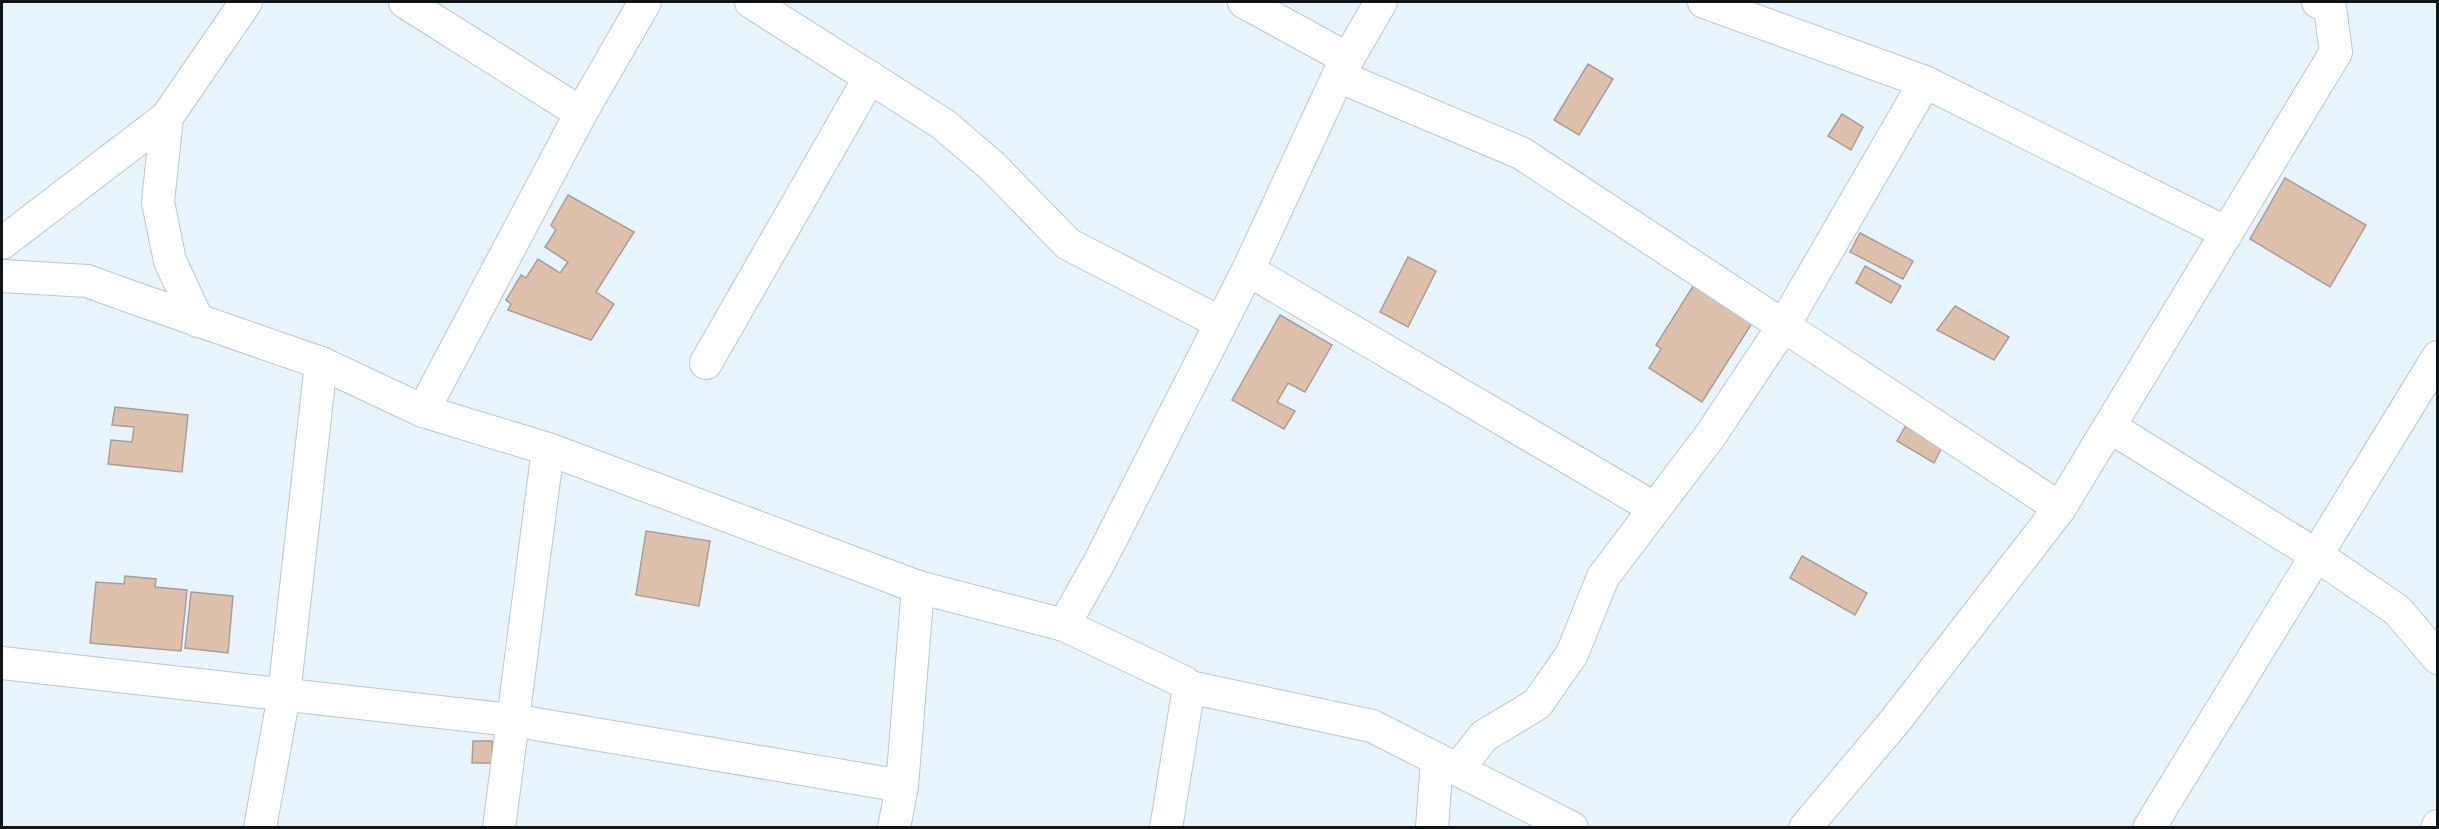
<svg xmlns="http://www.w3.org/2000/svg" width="2439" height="829" font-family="Overpass,sans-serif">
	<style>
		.building { fill: #dec1ad; stroke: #a99e97; stroke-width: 1.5 }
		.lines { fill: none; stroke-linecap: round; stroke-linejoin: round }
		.street-casing { stroke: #bbc7ce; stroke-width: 34 }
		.street { stroke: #fff; stroke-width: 32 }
	</style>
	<rect width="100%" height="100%" fill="#e8f4fc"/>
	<g class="building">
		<polygon points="1588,64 1613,79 1579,135 1554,120"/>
		<polygon points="1842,114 1863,127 1851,150 1828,136"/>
		<polygon points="2285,178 2366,225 2330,287 2250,239"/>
		<polygon points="568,195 634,232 596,292 614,304 591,340 508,310 511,304 506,300 521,275 526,278 538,259 560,273 568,262 545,247 556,230 551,225"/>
		<polygon points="1860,233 1913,261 1903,279 1850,252"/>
		<polygon points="1408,257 1436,271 1408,327 1380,312"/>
		<polygon points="1865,266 1901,286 1891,303 1856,283"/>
		<polygon points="1695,283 1754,320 1702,402 1649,368 1661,349 1656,345"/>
		<polygon points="1955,306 2009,337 1994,360 1937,330"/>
		<polygon points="1280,315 1332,345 1305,392 1288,383 1277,402 1295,411 1284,429 1232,400"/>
		<polygon points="115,407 188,415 182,472 108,464 111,440 132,442 134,427 112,425"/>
		<polygon points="1909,420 1945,441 1934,463 1897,441"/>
		<polygon points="646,531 710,541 699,606 636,595"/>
		<polygon points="1802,556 1867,593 1855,615 1790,578"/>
		<polygon points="125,576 156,579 155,587 187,590 181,651 90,643 96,582 124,584"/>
		<polygon points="191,592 233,596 228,653 185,648"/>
		<polygon points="473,741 492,741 492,763 472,763"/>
	</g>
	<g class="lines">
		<defs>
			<g id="street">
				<polyline points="405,2 581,113"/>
				<polyline points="751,2 943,124 992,166 1068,244 1221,323"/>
				<polyline points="1244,2 1348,59"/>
				<polyline points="1704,2 1925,82"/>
				<polyline points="1338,76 1521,153 2060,508"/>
				<polyline points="167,117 158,202 170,261 198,321"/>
				<polyline points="2,243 167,117 246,2"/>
				<polyline points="1248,270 1654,508"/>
				<polyline points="2,276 87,281 137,299 321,363 423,411 548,449 918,587 1064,625 1184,682 1189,687 1166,828"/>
				<polyline points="706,363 870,77"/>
				<polyline points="423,411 581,113 645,2"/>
				<polyline points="2110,427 2316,555 2397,610 2438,658"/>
				<polyline points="1064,625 1100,561 1248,270 1338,76 1381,2"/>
				<polyline points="2,663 512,720 902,786 918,587"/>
				<polyline points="1189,687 1372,726 1572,828"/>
				<polyline points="1458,769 1484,736 1537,704 1572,654 1603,577 1710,436 1784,325 1925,82 2227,233"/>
				<polyline points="260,828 284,695 321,363"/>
				<polyline points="499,828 548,449"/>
				<polyline points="894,828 902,786"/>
				<polyline points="1432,828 1437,759"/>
				<polyline points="1805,828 1895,721 2060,508 2336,52 2330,8 2318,2"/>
				<polyline points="2149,828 2438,357"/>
				<polyline points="2437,828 2438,826"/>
			</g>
		</defs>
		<use href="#street" class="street-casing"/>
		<use href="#street" class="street"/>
	</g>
	<rect width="2439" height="829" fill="none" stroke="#101417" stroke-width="6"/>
</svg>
